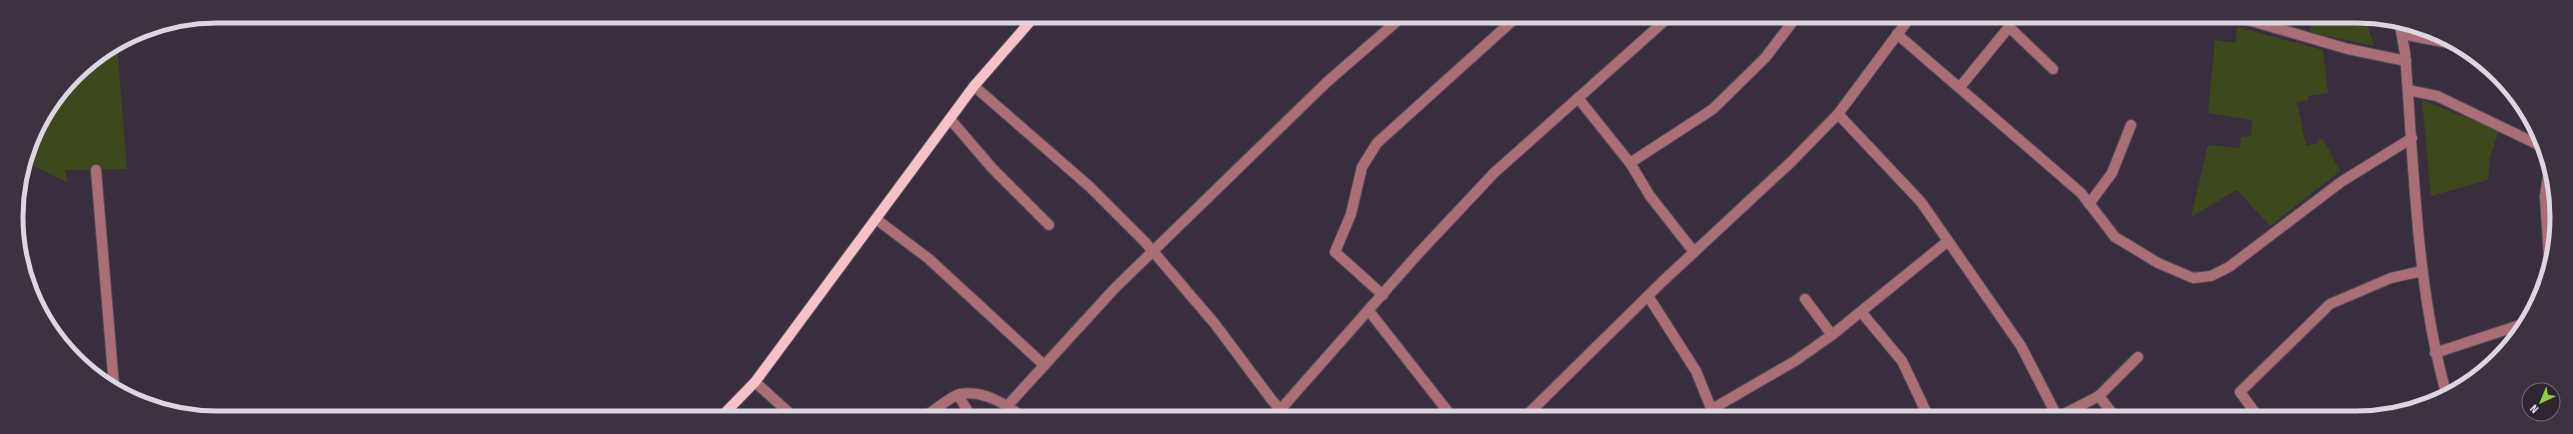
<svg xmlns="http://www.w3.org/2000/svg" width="2573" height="434" font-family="'Fira Sans Condensed',sans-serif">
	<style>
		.green { fill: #3e481d }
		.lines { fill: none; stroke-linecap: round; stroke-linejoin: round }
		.minor-casing { stroke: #574c5a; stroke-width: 12 }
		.major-casing { stroke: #574c5a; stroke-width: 12 }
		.minor { stroke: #aa6e77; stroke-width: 10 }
		.major { stroke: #f4c2c8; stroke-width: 10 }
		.rim { fill: none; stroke: #ddd5df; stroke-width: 5 }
	</style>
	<rect width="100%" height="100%" fill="#392e3d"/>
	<g class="green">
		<polygon points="2311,16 2365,16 2374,46 2310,32"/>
		<polygon points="2237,27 2323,50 2328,93 2308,96 2308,100 2297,102 2306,146 2319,143 2318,139 2323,139 2340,171 2270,226 2237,190 2191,217 2208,145 2240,148 2241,137 2251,136 2252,120 2208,113 2215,40 2235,43"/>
		<polygon points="117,47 127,169 65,170 68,183 26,162 31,140 75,75"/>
		<polygon points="2422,100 2499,131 2490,157 2488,180 2431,196"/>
	</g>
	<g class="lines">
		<defs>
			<g id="minor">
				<polyline points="2234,16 2348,49 2406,61"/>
				<path d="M2400,25L2405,53C2414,166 2416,288 2447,396"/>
				<polyline points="1897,34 2081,193 2115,237 2158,263 2193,278 2211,276 2229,267 2341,182 2412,138"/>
				<polyline points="2402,34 2454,44"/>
				<polyline points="974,86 1090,187 1145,242 1215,324 1271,399 1288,418"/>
				<polyline points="1960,87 2009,27 2053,69"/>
				<polyline points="2408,90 2437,96 2543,147"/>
				<polyline points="1578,98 1630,163 1650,196 1694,252"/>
				<polyline points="1838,114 1921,202 2021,346 2058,418"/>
				<polyline points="950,119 992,168 1049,225"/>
				<polyline points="1630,163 1713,109 1765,58 1797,16"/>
				<polyline points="96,170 114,386"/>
				<polyline points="2549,170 2545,196 2549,258"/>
				<polyline points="2089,204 2112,173 2131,125"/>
				<polyline points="876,219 929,259 1044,365"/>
				<polyline points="1383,295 1335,252 1351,214 1362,167 1377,143 1511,22"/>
				<polyline points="1648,296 1696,371 1715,418"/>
				<polyline points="1805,299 1832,335"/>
				<polyline points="1369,311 1453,418"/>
				<polyline points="1862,313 1902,361 1929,418"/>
				<polyline points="2435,353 2523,324"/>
				<polyline points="755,382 795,418"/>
				<polyline points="958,395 972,418"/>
				<polyline points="2099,396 2138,357"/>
				<polyline points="1008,405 1115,288 1327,82 1403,16"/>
				<polyline points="1712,409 1795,361 1832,335 1948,241"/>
				<polyline points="2058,417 2099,396 2116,418"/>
				<path d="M923,418C932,412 951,396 960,394C983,390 1007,404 1023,418"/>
				<polyline points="1273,418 1417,255 1494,173 1670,16"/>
				<polyline points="1524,418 1664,280 1791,162 1838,114 1911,16"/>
				<polyline points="2259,418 2240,392 2330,304 2391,278 2422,271"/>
			</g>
			<polyline id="major" points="720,418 755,382 974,86 1035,16"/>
		</defs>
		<use href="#minor" class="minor-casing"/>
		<use href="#major" class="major-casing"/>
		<use href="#minor" class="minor"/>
		<use href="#major" class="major"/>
	</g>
	<path d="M0 0H2573V434H0ZM217 23H2356A194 194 0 0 1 2550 217V217A194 194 0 0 1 2356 411H217A194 194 0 0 1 23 217V217A194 194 0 0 1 217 23Z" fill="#3d3240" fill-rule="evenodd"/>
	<path class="rim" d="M217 23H2356A194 194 0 0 1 2550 217V217A194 194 0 0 1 2356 411H217A194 194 0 0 1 23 217V217A194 194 0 0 1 217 23Z"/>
	<g transform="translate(2541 402) rotate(224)"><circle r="19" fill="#2f2432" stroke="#756b77"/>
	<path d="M0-3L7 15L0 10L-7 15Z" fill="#91cd3f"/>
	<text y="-6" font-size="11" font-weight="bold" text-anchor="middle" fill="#ddd5df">N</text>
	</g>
</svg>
